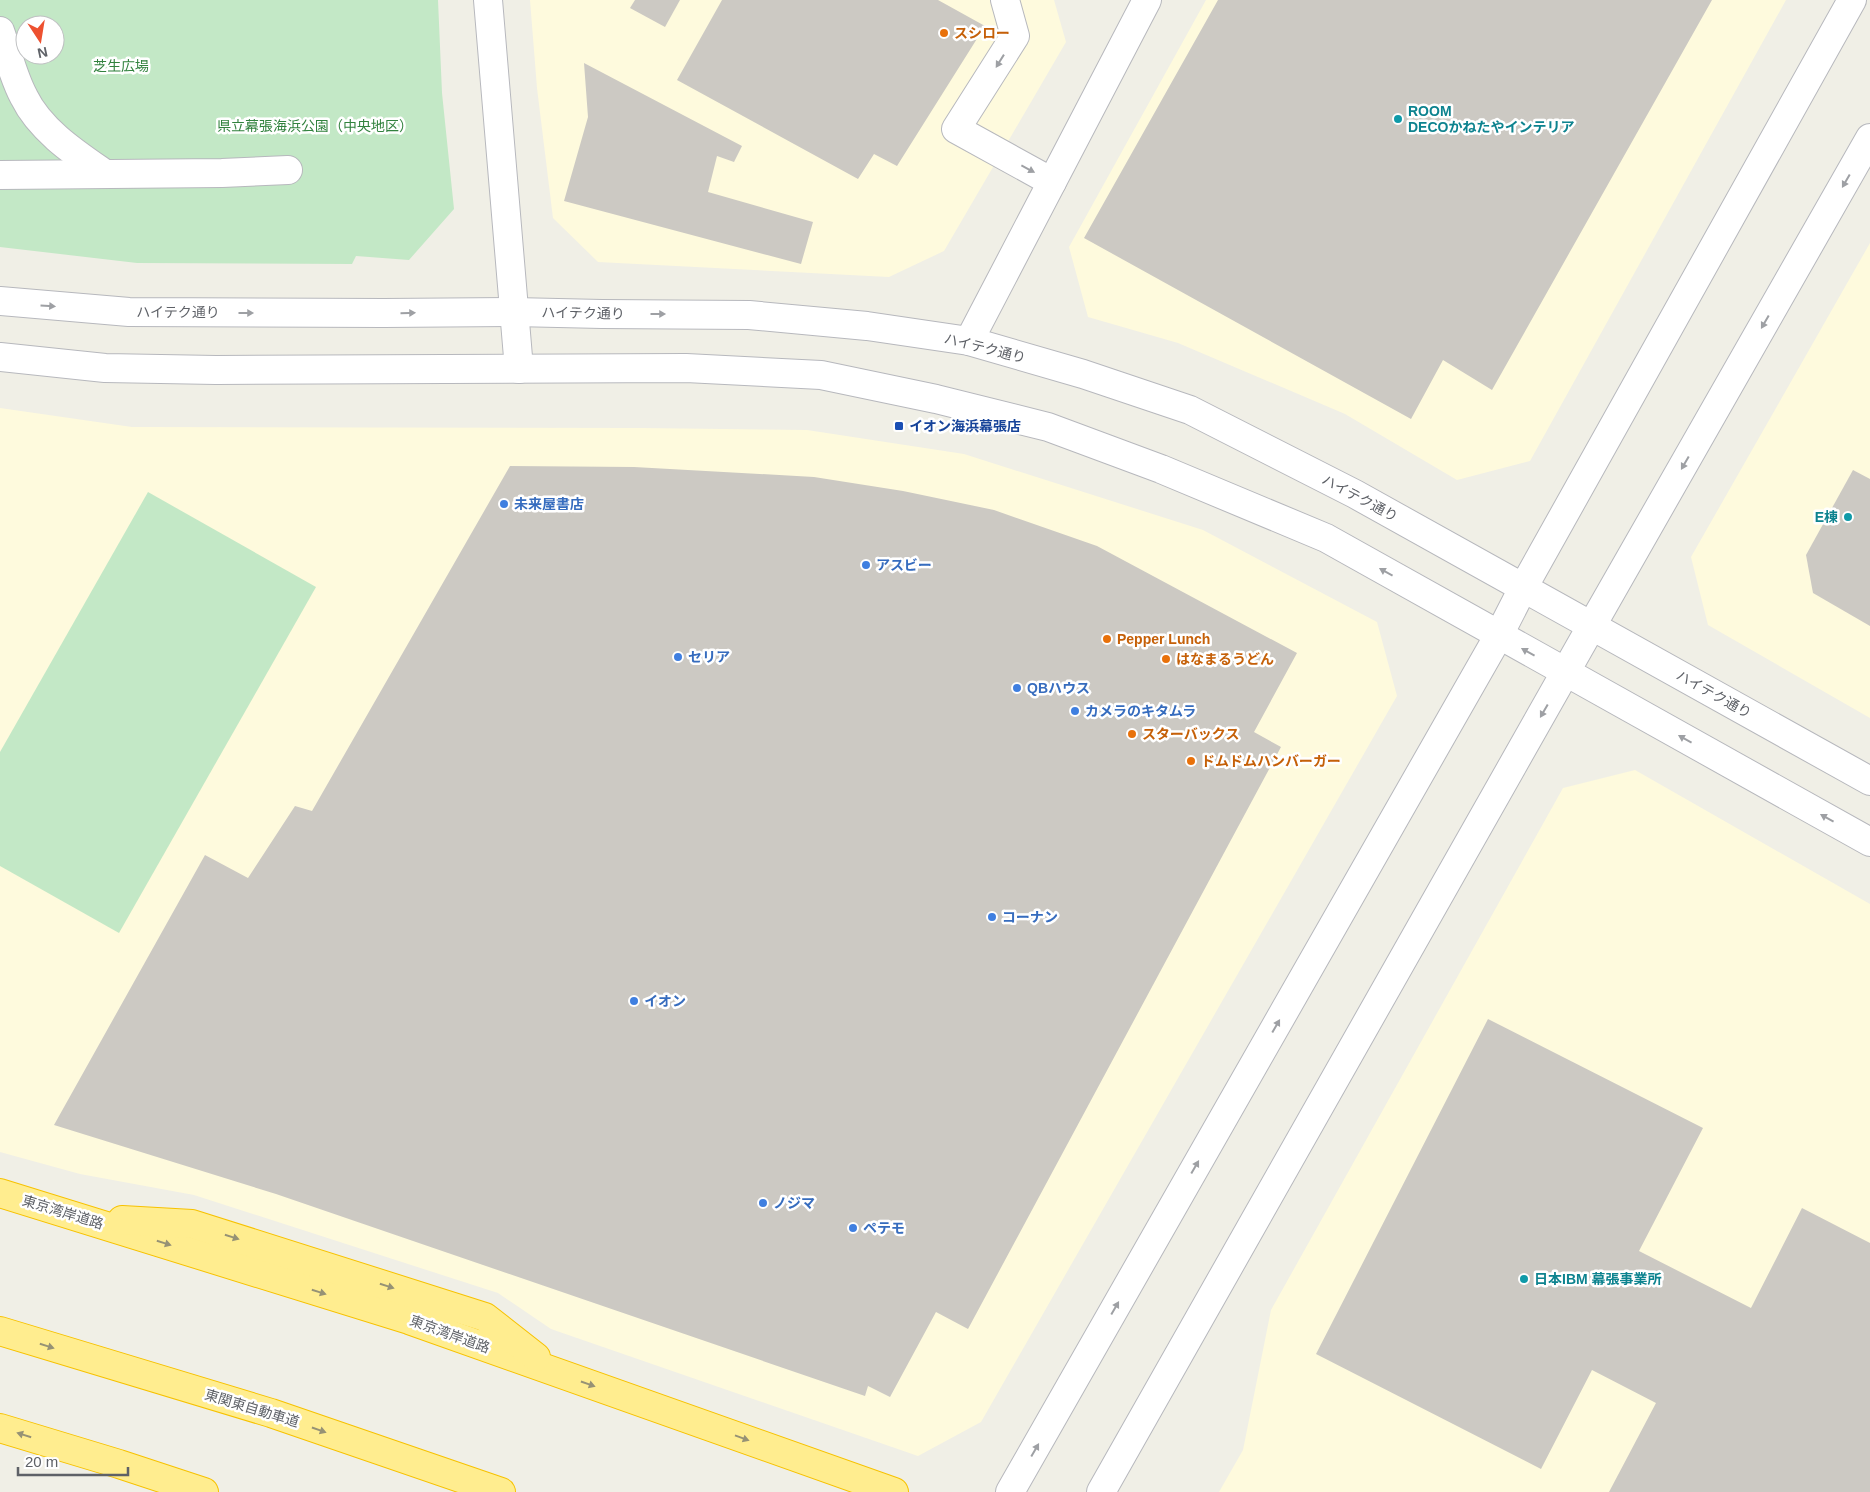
<svg xmlns="http://www.w3.org/2000/svg" width="1870" height="1492" font-family="Helvetica,'Noto Sans JP',sans-serif">
	<style>
		.commercial { fill: #fefadd }
		.green { fill: #c3e8c6; fill-rule: evenodd }
		.building { fill: #ccc9c3 }
		.lines { fill: none; stroke-linecap: round; stroke-linejoin: round }
		.minor-casing { stroke: #b7b8bd; stroke-width: 30 }
		.highway-casing { stroke: #f7c200; stroke-width: 30 }
		.minor { stroke: #fff; stroke-width: 28 }
		.highway { stroke: #ffed8f; stroke-width: 28 }
		.oneway { fill: #9ea0a4 }
		.oneway2 { fill: #969275 }
		.food-dot { fill: #e8710a; stroke: #fff; stroke-width: 2 }
		.culture-dot { fill: #0f9aa8; stroke: #fff; stroke-width: 2 }
		.transit-dot { fill: #1a4fb4; stroke: #fff; stroke-width: 2 }
		.shop-dot { fill: #3f7fe0; stroke: #fff; stroke-width: 2 }
		.labels { text-anchor: middle; dominant-baseline: central; stroke-width: 5; stroke-linejoin: round; paint-order: stroke }
		.food-label { font-size: 14px; font-weight: bold; fill: #c56008; stroke: #fff; text-anchor: start }
		.park-label { font-size: 14px; fill: #32823e; stroke: #fff }
		.culture-label { font-size: 14px; font-weight: bold; fill: #0d838f; stroke: #fff; text-anchor: start }
		.street-label { font-size: 14px; fill: #5e6167; stroke: #fff }
		.transit-label { font-size: 14px; font-weight: bold; fill: #164399; stroke: #fff; text-anchor: start }
		.shop-label { font-size: 14px; font-weight: bold; fill: #366cbe; stroke: #fff; text-anchor: start }
	</style>
	<rect width="100%" height="100%" fill="#f0efe6"/>
	<g class="commercial">
		<polygon points="530,0 1054,0 1066,42 944,251 889,277 598,262 553,218 537,88"/>
		<polygon points="1206,0 1786,0 1530,461 1457,480 1345,414 1178,343 1088,317 1069,247"/>
		<polygon points="1870,243 1870,718 1708,625 1691,557"/>
		<polygon points="0,408 132,427 641,428 807,430 964,454 1203,530 1377,622 1397,696 981,1422 918,1456 551,1329 498,1293 194,1195 80,1174 0,1152"/>
		<polygon points="1635,770 1870,904 1870,1492 1219,1492 1243,1450 1271,1310 1563,788"/>
	</g>
	<g class="green">
		<path d="M0,0H438L442,93L454,209L409,260L356,256L352,264L137,263L0,247ZM25,25H55V55H25Z"/>
		<polygon points="148,492 316,587 119,933 0,866 0,752"/>
	</g>
	<g class="building">
		<polygon points="635,0 680,0 665,27 630,8"/>
		<polygon points="722,0 938,0 985,26 897,166 874,154 858,179 677,80"/>
		<polygon points="1218,0 1712,0 1492,390 1443,360 1411,419 1084,238"/>
		<polygon points="584,63 742,146 734,162 717,156 708,192 813,222 801,264 564,201 588,117"/>
		<polygon points="510,466 634,467 814,477 903,491 994,510 1097,546 1297,653 1254,732 1281,747 968,1329 936,1312 890,1397 868,1386 865,1396 276,1194 54,1125 205,855 248,878 295,806 312,811"/>
		<polygon points="1853,470 1870,479 1870,626 1813,593 1806,555"/>
		<polygon points="1488,1019 1703,1128 1639,1251 1751,1308 1802,1208 1870,1243 1870,1492 1609,1492 1656,1403 1592,1370 1541,1469 1316,1354"/>
	</g>
	<g class="lines">
		<defs>
			<g id="minor">
				<polyline points="488,0 519,369"/>
				<polyline points="1005,0 1015,36 956,129 1052,182"/>
				<path d="M0,31C8,53 13,77 24,97C40,130 75,153 104,173"/>
				<polyline points="0,175 222,173 288,170"/>
				<polyline points="0,301 129,312 384,313 514,312 602,314 749,315 867,326 969,341 1083,374 1190,410 1355,494 1870,781"/>
				<polyline points="969,341 1147,0"/>
				<polyline points="0,357 105,368 216,370 686,368 821,375 936,399 1048,427 1161,469 1326,538 1870,842"/>
				<polyline points="1010,1492 1499,635 1523,588 1852,0"/>
				<polyline points="1101,1492 1591,627 1870,138"/>
			</g>
			<g id="highway">
				<polyline points="0,1193 409,1320 894,1492"/>
				<polyline points="122,1220 192,1224 485,1317 536,1357"/>
				<polyline points="0,1331 271,1413 501,1492"/>
				<polyline points="0,1428 119,1464 204,1492"/>
			</g>
		</defs>
		<use href="#minor" class="minor-casing"/>
		<use href="#highway" class="highway-casing"/>
		<use href="#minor" class="minor"/>
		<use href="#highway" class="highway"/>
	</g>
	<defs><path id="oneway-solid" d="M-6-.8H1V-3.2L6.5 0L1 3.2V.8H-6Z" transform="scale(1.25)"/></defs>
	<g class="oneway">
		<use href="#oneway-solid" transform="translate(1000 61) rotate(122)"/>
		<use href="#oneway-solid" transform="translate(1028 169) rotate(28)"/>
		<use href="#oneway-solid" transform="translate(1846 181) rotate(120)"/>
		<use href="#oneway-solid" transform="translate(48 306) rotate(4)"/>
		<use href="#oneway-solid" transform="translate(246 313)"/>
		<use href="#oneway-solid" transform="translate(408 313) rotate(-1)"/>
		<use href="#oneway-solid" transform="translate(658 314)"/>
		<use href="#oneway-solid" transform="translate(1765 322) rotate(120)"/>
		<use href="#oneway-solid" transform="translate(1685 463) rotate(120)"/>
		<use href="#oneway-solid" transform="translate(1386 572) rotate(-151)"/>
		<use href="#oneway-solid" transform="translate(1528 652) rotate(-151)"/>
		<use href="#oneway-solid" transform="translate(1544 711) rotate(120)"/>
		<use href="#oneway-solid" transform="translate(1685 739) rotate(-151)"/>
		<use href="#oneway-solid" transform="translate(1827 818) rotate(-151)"/>
		<use href="#oneway-solid" transform="translate(1276 1026) rotate(-60)"/>
		<use href="#oneway-solid" transform="translate(1195 1167) rotate(-60)"/>
		<use href="#oneway-solid" transform="translate(1115 1308) rotate(-60)"/>
		<use href="#oneway-solid" transform="translate(1035 1450) rotate(-60)"/>
	</g>
	<g class="oneway2">
		<use href="#oneway-solid" transform="translate(232 1237) rotate(18)"/>
		<use href="#oneway-solid" transform="translate(164 1243) rotate(17)"/>
		<use href="#oneway-solid" transform="translate(387 1286) rotate(18)"/>
		<use href="#oneway-solid" transform="translate(319 1292) rotate(17)"/>
		<use href="#oneway-solid" transform="translate(47 1346) rotate(17)"/>
		<use href="#oneway-solid" transform="translate(588 1384) rotate(19)"/>
		<use href="#oneway-solid" transform="translate(319 1430) rotate(19)"/>
		<use href="#oneway-solid" transform="translate(24 1435) rotate(-163)"/>
		<use href="#oneway-solid" transform="translate(742 1438) rotate(20)"/>
	</g>
	<g class="food-dot">
		<circle cx="944" cy="33" r="5"/>
		<circle cx="1107" cy="639" r="5"/>
		<circle cx="1166" cy="659" r="5"/>
		<circle cx="1132" cy="734" r="5"/>
		<circle cx="1191" cy="761" r="5"/>
	</g>
	<g class="culture-dot">
		<circle cx="1398" cy="119" r="5"/>
		<circle cx="1848" cy="517" r="5"/>
		<circle cx="1524" cy="1279" r="5"/>
	</g>
	<rect class="transit-dot" x="894" y="421" width="10" height="10" rx="2.5"/>
	<g class="shop-dot">
		<circle cx="504" cy="504" r="5"/>
		<circle cx="866" cy="565" r="5"/>
		<circle cx="678" cy="657" r="5"/>
		<circle cx="1017" cy="688" r="5"/>
		<circle cx="1075" cy="711" r="5"/>
		<circle cx="992" cy="917" r="5"/>
		<circle cx="634" cy="1001" r="5"/>
		<circle cx="763" cy="1203" r="5"/>
		<circle cx="853" cy="1228" r="5"/>
	</g>
	<g class="labels">
		<g class="food-label">
			<text x="954" y="33">スシロー</text>
			<text x="1117" y="639">Pepper Lunch</text>
			<text x="1176" y="659">はなまるうどん</text>
			<text x="1142" y="734">スターバックス</text>
			<text x="1201" y="761">ドムドムハンバーガー</text>
		</g>
		<g class="park-label">
			<text x="121" y="66">芝生広場</text>
			<text x="315" y="126">県立幕張海浜公園（中央地区）</text>
		</g>
		<g class="culture-label">
			<text x="1408" y="111">ROOM<tspan x="1408" dy="16">DECOかねたやインテリア</tspan></text>
			<text x="1838" y="517" text-anchor="end">E棟</text>
			<text x="1534" y="1279">日本IBM 幕張事業所</text>
		</g>
		<g class="street-label">
			<text x="178" y="312">ハイテク通り</text>
			<text transform="translate(583 313) rotate(1)">ハイテク通り</text>
			<text transform="translate(985 348) rotate(14)">ハイテク通り</text>
			<text transform="translate(1360 498) rotate(28)">ハイテク通り</text>
			<text transform="translate(1714 694) rotate(29)">ハイテク通り</text>
			<text transform="translate(63 1212) rotate(17)">東京湾岸道路</text>
			<text transform="translate(450 1334) rotate(20)">東京湾岸道路</text>
			<text transform="translate(252 1408) rotate(17)">東関東自動車道</text>
		</g>
		<g class="transit-label">
			<text x="909" y="426">イオン海浜幕張店</text>
		</g>
		<g class="shop-label">
			<text x="514" y="504">未来屋書店</text>
			<text x="876" y="565">アスビー</text>
			<text x="688" y="657">セリア</text>
			<text x="1027" y="688">QBハウス</text>
			<text x="1085" y="711">カメラのキタムラ</text>
			<text x="1002" y="917">コーナン</text>
			<text x="644" y="1001">イオン</text>
			<text x="773" y="1203">ノジマ</text>
			<text x="863" y="1228">ペテモ</text>
		</g>
	</g>
	<g transform="translate(40 40) rotate(168)"><circle r="24" fill="#ffffff" stroke="#bfc0c2"/>
	<path d="M0-4L9 19L0 12L-9 19Z" fill="#ed5130"/>
	<text y="-8" font-size="14" font-weight="bold" text-anchor="middle" fill="#5e6167">N</text>
	</g>
	<path d="M18 1467v8h110v-8" fill="none" stroke="#5e6167" stroke-width="2.5"/>
	<text x="25" y="1467" font-size="15" fill="#5e6167" stroke="#ffffff" stroke-width="4" paint-order="stroke">20 m</text>
</svg>
